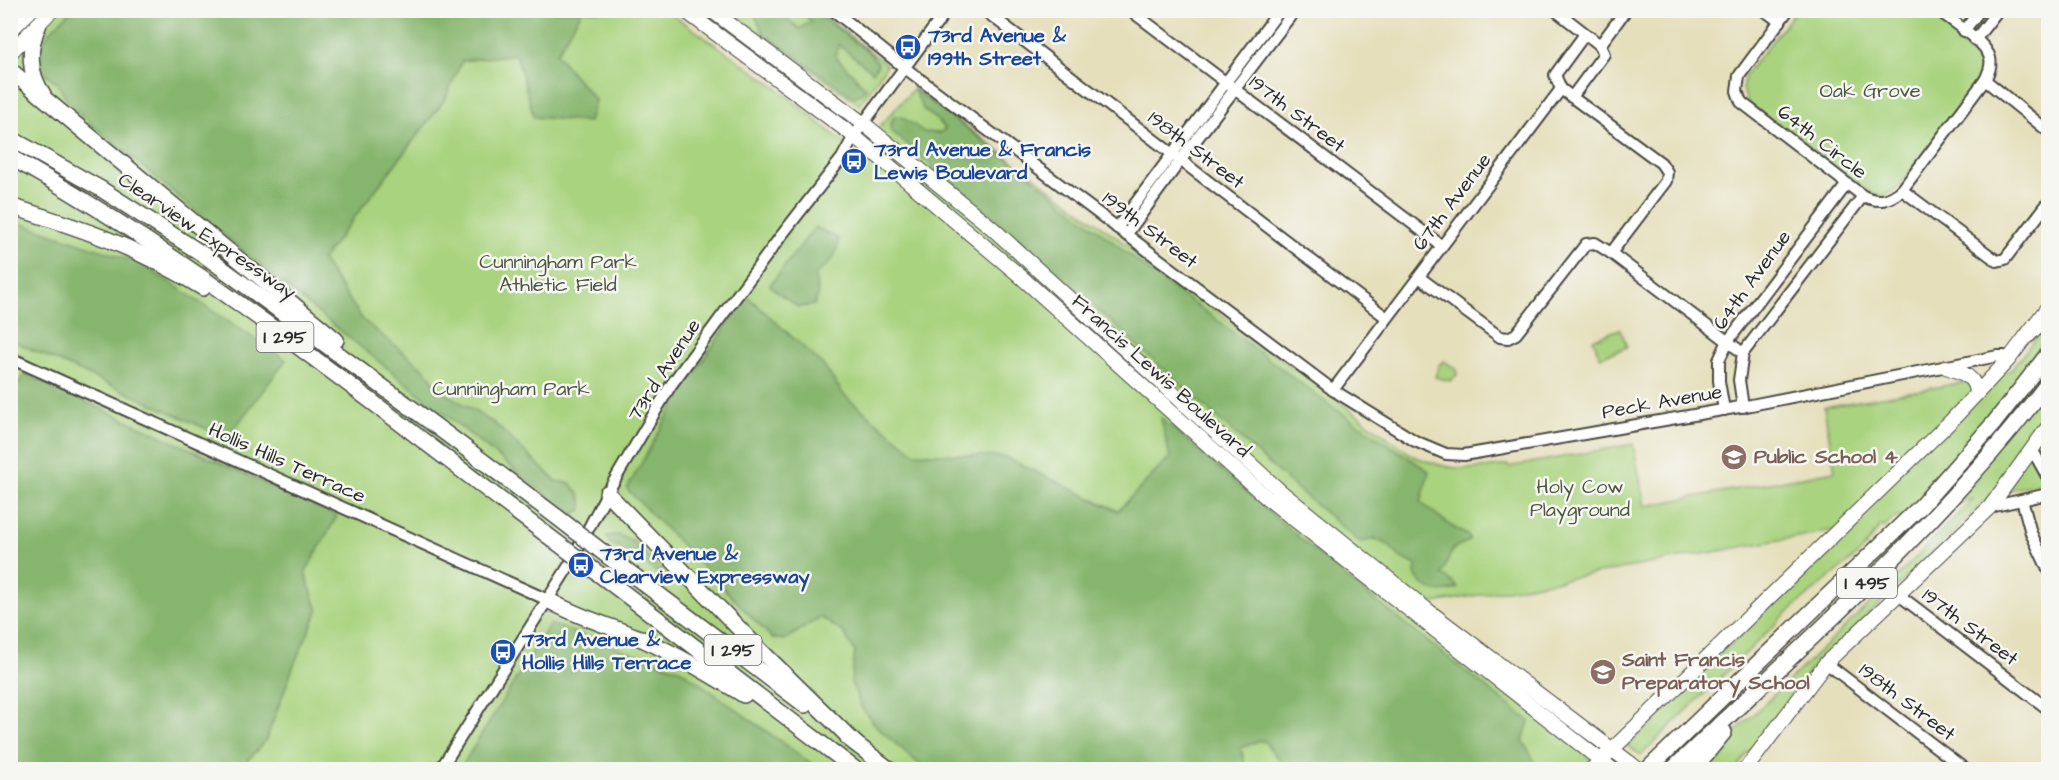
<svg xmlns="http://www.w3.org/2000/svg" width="2059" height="780" font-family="'Architects Daughter',sans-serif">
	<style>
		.green { fill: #a9d37e; stroke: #6a7f54; stroke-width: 1.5 }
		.forest { fill: #86b56d; stroke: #58704c; stroke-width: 1.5 }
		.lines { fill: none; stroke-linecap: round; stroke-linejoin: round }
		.minor-casing { stroke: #474641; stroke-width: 14 }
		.major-casing { stroke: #474641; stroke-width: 16 }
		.highway-casing { stroke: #474641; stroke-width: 18 }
		.minor { stroke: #fff; stroke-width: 10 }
		.major { stroke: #fff; stroke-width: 14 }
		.highway { stroke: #fff; stroke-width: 15 }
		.major-bridge-casing { stroke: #474641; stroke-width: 16; stroke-linecap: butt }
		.highway-bridge-casing { stroke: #474641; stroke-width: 18; stroke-linecap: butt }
		.major-bridge { stroke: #fff; stroke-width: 14 }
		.highway-bridge { stroke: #fff; stroke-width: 15 }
		.labels { text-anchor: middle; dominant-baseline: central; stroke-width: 5; stroke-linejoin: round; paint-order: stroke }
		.shield { fill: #f6f6f2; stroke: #686867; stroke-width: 1.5 }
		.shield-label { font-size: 18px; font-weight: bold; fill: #2b2b2b }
		.transit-label { font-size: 20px; font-weight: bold; fill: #164399; stroke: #f6f6f2; text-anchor: start }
		.park-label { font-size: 20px; fill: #4a5540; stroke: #f6f6f2 }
		.street-label { font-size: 20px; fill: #2b2b2b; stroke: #f6f6f2 }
		.education-label { font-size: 20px; font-weight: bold; fill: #785e54; stroke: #f6f6f2; text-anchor: start }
	</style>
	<rect width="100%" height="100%" fill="#f6f6f2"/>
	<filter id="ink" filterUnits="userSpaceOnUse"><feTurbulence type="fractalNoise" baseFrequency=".0167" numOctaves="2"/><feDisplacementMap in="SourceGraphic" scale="12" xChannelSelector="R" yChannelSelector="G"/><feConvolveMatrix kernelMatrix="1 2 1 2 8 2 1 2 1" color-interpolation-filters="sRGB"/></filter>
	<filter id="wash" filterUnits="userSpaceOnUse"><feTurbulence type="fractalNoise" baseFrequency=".008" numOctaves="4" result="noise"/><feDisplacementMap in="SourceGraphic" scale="24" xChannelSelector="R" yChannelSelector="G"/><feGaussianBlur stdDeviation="1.35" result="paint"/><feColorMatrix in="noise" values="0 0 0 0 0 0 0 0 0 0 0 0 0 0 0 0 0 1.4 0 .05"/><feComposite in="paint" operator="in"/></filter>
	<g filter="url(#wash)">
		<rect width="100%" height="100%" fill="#e5dfbb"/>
		<g class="green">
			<path d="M11,11H667L776,87L856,153L914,88L1413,456C1450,471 1469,471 1508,465L1509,467L1633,444L1645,506L1835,471L1824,407L1978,380L2011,370L2048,322V335L2025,366L2048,359V481L1993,494L1821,660L1809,672L1736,769H1700L1732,735L1891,583L1973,499L1892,519L1884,528L1881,526L1862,551L1788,612L1641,755L1627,746L1851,527L1402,609L1603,769H11L10,380L25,358L11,351Z"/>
			<polygon points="729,11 818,11 887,65 860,105"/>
			<polygon points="1796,11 1926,11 1982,53 1984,74 1897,189 1884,196 1875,195 1749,104 1742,89 1745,75"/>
			<polygon points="1620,329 1627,347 1600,357 1593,339"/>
			<polygon points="1444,361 1456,369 1457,375 1450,381 1435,377 1439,365"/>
		</g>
		<g class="forest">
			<path d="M71,11H582L556,54L595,100L589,122L534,117L516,54L462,61L445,99L322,260L363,320L424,369L442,391L494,423L556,481L570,483C578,492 585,499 581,511L570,514L307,304L71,107L58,84L41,70C35,38 50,32 71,11Z"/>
			<polygon points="753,11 777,11 800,29 811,21 799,11 814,11 870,53 878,64 873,72 839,45 835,56 866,88 861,94 854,97 764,34"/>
			<path d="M914,90L1024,171L1163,282L1216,319L1328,404L1429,471L1421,503L1454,528L1469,536V541C1466,543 1462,544 1459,545C1449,550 1447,565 1442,574C1447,580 1453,581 1458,588C1440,595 1424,592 1415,574L1416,565L1401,558L1388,545L1376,539L1360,542L1291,484L1031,250L890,130L892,120L895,116L902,117L924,132L940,133L945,129L939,122L923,109Z"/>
			<polygon points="11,220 142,264 286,360 227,438 11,340"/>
			<path d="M815,227L839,239C836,259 830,263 815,275L818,295L814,305L798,307L777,292L770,285Z"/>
			<polygon points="747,296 823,365 844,395 915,453 1005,457 1118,511 1170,457 1161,418 1339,572 1529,721 1523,741 1532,756 1535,769 1287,769 1263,740 1241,748 1246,769 925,769 878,728 862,708 851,682 855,652 844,633 820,617 785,640 772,638 627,489 680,394"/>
			<polygon points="25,374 337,516 305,573 318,611 295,662 266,740 240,769 11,769 10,395"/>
			<path d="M618,535L632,541L671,580L668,583C650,566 633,552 609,543L606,536Z"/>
			<polygon points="550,624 681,670 819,769 460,769"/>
		</g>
	</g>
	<g filter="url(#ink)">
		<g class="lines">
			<defs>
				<g id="minor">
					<polyline points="833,10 905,68 1333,390 1415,441 1446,454 1464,455 1751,405 1998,356 2004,356 2009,359"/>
					<polyline points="984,10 1387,318"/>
					<polyline points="1130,10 1442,246"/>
					<polyline points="1555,10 1600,45"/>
					<polyline points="1764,10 1780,22"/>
					<path d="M1788,10L1739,76L1737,91L1741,102L1863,196C1879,203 1888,201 1902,190L1985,80C1988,74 1992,66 1990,58C1986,42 1952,21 1938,10"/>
					<polyline points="1964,31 1980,10"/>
					<polyline points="1975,40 1998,10"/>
					<polyline points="1600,45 1626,10"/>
					<polyline points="1985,80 2048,131"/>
					<polyline points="1561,89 1661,163 1667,172 1666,181 1611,253"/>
					<polyline points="1561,89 1555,75 1585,34"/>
					<polyline points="1572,97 1604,54 1600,45"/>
					<polyline points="1902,190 1997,261 2005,259 2048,203"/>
					<polyline points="1117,228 1280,10"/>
					<polyline points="1126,235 1180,161 1295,10"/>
					<polyline points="1419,277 1500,337 1508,338 1516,334 1586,244 1595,243 1611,253 1743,353"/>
					<polyline points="10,358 548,600"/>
					<polyline points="1333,390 1561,89"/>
					<polyline points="1743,407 1739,380 1743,353 1863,196"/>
					<polyline points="1724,410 1719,381 1719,360 1728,341 1847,184"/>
					<polyline points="2032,449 2048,478"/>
					<polyline points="2022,500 2031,533 2048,569"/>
					<polyline points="1990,507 2048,494"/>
					<polyline points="1899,595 2048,709"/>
					<polyline points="1826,663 1966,770"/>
					<polyline points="440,770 570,564 607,493 671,385 781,236 842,158 854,136 947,10"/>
				</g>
				<g id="major">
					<polyline points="684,10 854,136 1019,275 1267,498 1613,770"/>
					<polyline points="711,10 864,124 991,227 1280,491 1426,609 1630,763"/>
					<polyline points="10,31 31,10"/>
					<polyline points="10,53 52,10"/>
					<path d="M1946,367C1961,372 1976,376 1976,394"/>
					<polyline points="1591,770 1951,421 2009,359 2048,307"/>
					<polyline points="1745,770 1826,663 1990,507 2048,427"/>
				</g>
				<g id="highway">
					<path d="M39,24C28,47 28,73 43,94"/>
					<polyline points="10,70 336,340"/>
					<polyline points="10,138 101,189 204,255 448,435 557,517"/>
					<path d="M10,157C202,264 372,403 547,535"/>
					<path d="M10,206C83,229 138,247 203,288"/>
					<polyline points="2028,335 2048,316"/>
					<polyline points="607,493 760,650 856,744"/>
					<polyline points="609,557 805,705"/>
					<polyline points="599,574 856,770"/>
					<path d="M548,600C577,617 611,626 642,639C678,655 711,675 744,695"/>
					<polyline points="848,738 890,770"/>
					<polyline points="1647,770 1921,506 1994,423 2048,354"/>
					<path d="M1672,770C1802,645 1939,527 2048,383"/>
					<polyline points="1693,770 1724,732"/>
				</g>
			</defs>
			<use href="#minor" class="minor-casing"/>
			<use href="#major" class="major-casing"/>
			<use href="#highway" class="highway-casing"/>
			<use href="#minor" class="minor"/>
			<use href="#major" class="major"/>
			<use href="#highway" class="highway"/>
			<defs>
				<polyline id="major-bridge" points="1630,763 1639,770"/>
				<g id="highway-bridge">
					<polyline points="557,517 609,557"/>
					<polyline points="547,535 599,574"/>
				</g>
			</defs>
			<use href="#major-bridge" class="major-bridge-casing"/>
			<use href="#highway-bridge" class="highway-bridge-casing"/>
			<use href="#major-bridge" class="major-bridge"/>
			<use href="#highway-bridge" class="highway-bridge"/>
		</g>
	</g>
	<defs>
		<symbol id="bus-disc" viewBox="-11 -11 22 22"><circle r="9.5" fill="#1a4fb4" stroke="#f6f6f2"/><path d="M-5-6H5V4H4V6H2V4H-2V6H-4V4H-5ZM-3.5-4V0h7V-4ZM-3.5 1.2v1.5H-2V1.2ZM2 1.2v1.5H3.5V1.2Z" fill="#fff"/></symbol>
		<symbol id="school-disc" viewBox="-11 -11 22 22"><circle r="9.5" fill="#8d6e63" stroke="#f6f6f2"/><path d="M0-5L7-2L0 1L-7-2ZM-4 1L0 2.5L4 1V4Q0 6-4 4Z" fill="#fff"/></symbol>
	</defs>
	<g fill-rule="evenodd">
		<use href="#bus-disc" x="893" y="32" width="30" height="30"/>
		<use href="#bus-disc" x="839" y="146" width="30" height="30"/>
		<use href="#school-disc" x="1719" y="442" width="30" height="30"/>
		<use href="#bus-disc" x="566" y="550" width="30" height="30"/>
		<use href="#bus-disc" x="488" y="637" width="30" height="30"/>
		<use href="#school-disc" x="1588" y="657" width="30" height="30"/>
	</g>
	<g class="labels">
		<g class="shield">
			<rect x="256.5" y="322" width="57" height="30" rx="4.5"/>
			<rect x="1837" y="568" width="60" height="30" rx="4.5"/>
			<rect x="704.5" y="635" width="57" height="30" rx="4.5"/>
		</g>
		<g class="shield-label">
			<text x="285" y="337">I 295</text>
			<text x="1867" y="583">I 495</text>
			<text x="733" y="650">I 295</text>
		</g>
		<g class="transit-label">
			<text x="928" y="36">73rd Avenue &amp;<tspan x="928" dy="23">199th Street</tspan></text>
			<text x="874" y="150">73rd Avenue &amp; Francis<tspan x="874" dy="23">Lewis Boulevard</tspan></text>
			<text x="600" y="554">73rd Avenue &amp;<tspan x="600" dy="23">Clearview Expressway</tspan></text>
			<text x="522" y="640">73rd Avenue &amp;<tspan x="522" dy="23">Hollis Hills Terrace</tspan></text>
		</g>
		<g class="park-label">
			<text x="1870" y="91">Oak Grove</text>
			<text x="558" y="262">Cunningham Park<tspan x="558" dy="23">Athletic Field</tspan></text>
			<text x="511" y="389">Cunningham Park</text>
			<text x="1580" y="487">Holy Cow<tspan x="1580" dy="23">Playground</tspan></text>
		</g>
		<g class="street-label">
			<text transform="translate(1297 114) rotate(37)">197th Street</text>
			<text transform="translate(1822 142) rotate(38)">64th Circle</text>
			<text transform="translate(1196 150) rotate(37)">198th Street</text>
			<text transform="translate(1452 202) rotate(-53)">67th Avenue</text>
			<text transform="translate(1150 230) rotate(37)">199th Street</text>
			<text transform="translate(207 236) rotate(34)">Clearview Expressway</text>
			<text transform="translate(1752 280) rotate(-54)">64th Avenue</text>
			<text transform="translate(664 370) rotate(-57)">73rd Avenue</text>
			<text transform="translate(1161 376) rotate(42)">Francis Lewis Boulevard</text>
			<text transform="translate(1662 402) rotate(-10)">Peck Avenue</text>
			<text transform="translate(287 463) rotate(24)">Hollis Hills Terrace</text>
			<text transform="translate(1970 627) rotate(37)">197th Street</text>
			<text transform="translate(1907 702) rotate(37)">198th Street</text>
		</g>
		<g class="education-label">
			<text x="1754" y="457">Public School 4</text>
			<text x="1622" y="660">Saint Francis<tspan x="1622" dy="23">Preparatory School</tspan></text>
		</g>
	</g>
	<rect width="2059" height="780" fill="none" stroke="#f6f6f2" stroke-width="36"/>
</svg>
